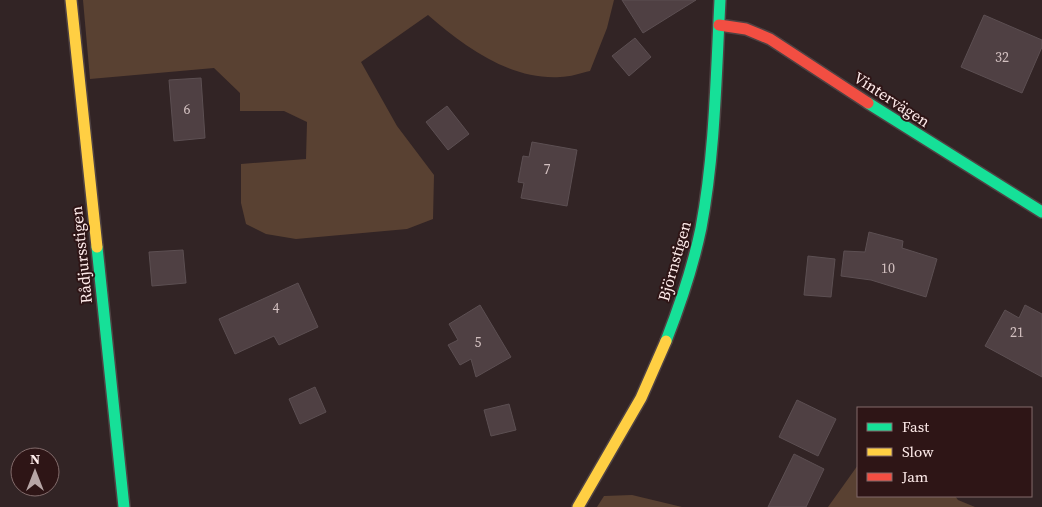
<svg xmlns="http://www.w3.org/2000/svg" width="1042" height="507" font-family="'Source Serif 4',serif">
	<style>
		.green { fill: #594132 }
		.building { fill: #4f4043; stroke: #5c4f52 }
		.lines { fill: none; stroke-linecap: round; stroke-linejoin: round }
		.fast-casing { stroke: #4f4243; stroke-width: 14 }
		.slow-casing { stroke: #4f4243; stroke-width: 14 }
		.jam-casing { stroke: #4f4243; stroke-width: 14 }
		.fast { stroke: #16e098; stroke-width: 11 }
		.slow { stroke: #ffcf43; stroke-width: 11 }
		.jam { stroke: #f24e42; stroke-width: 11 }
		.labels { text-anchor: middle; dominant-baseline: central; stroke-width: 4; stroke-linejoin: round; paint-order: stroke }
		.number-label { font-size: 14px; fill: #d3c1c1 }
		.street-label { font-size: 16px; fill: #ffeceb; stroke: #2e1516 }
	</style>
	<rect width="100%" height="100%" fill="#322425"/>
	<g class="green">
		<path d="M83,0H614L607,28L590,71C581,73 570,77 560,77C509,80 464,46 428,15L361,62L397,126L434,175L433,219L407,229L296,239L266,234L246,224L241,203V164L306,159L307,122L284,111H240V93L214,68L90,79Z"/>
		<polygon points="858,465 858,496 955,496 958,500 975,507 828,507"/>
		<polygon points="632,495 682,507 597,507 604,496"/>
	</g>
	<g class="building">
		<polygon points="622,0 696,0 643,33"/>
		<polygon points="984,15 1042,40 1042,47 1022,93 961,67"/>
		<polygon points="635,38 651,57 629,76 612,56"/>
		<polygon points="201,78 205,138 174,141 169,80"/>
		<polygon points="447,106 469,134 448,150 426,122"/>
		<polygon points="532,142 577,150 567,206 521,198 524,183 518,182 523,156 529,157"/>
		<polygon points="869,232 903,241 902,248 937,259 926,297 871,280 841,276 844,251 865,252"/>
		<polygon points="183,250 186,283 152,286 149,252"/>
		<polygon points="808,256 835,259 831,297 804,295"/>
		<polygon points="298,283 318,327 279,345 274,336 235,354 219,319"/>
		<polygon points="480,305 511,357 476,377 471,359 460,365 448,345 458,340 449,324"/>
		<polygon points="1025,305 1042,314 1042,377 985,346 1005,310 1019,318"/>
		<polygon points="315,387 326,412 300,424 289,399"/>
		<polygon points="797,400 836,419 818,456 779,437"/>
		<polygon points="509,404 516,430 491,436 484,410"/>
		<polygon points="794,454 824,469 806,507 768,507"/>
	</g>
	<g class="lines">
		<defs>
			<g id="fast">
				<polyline points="868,103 1042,212"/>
				<polyline points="97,247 124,507"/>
				<path d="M666,341C680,305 693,267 701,228C715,153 716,76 720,0"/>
			</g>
			<g id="slow">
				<polyline points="71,0 97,247"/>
				<polyline points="578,507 641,398 666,341"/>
			</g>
			<polyline id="jam" points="719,25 746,29 770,39 868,103"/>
		</defs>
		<use href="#fast" class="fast-casing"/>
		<use href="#slow" class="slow-casing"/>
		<use href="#jam" class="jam-casing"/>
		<use href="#fast" class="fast"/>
		<use href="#slow" class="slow"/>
		<use href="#jam" class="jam"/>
	</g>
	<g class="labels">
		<g class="number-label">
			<text x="1002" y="57">32</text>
			<text x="187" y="109">6</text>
			<text x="547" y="169">7</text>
			<text x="888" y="268">10</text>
			<text x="276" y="308">4</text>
			<text x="1017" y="332">21</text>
			<text x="478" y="342">5</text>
		</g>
		<g class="street-label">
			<text transform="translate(892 99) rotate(33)">Vintervägen</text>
			<text transform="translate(81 255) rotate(-96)">Rådjursstigen</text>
			<text transform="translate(674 261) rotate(-74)">Björnstigen</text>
		</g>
	</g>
	<rect x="857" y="407" width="175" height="90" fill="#2e1516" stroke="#826b6b"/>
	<rect x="867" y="423" width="25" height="8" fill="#16e098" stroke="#826b6b"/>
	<text x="902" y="432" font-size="15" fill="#ffeceb">Fast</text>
	<rect x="867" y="448" width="25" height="8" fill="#ffcf43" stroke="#826b6b"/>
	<text x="902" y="457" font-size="15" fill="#ffeceb">Slow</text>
	<rect x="867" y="473" width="25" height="8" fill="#f24e42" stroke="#826b6b"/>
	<text x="902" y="482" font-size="15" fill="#ffeceb">Jam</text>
	<g transform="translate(35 472)"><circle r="24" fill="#2e1516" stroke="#826b6b"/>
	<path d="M0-4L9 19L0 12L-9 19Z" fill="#b7a6a6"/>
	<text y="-8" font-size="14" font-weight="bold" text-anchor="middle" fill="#ffeceb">N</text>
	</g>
</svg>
